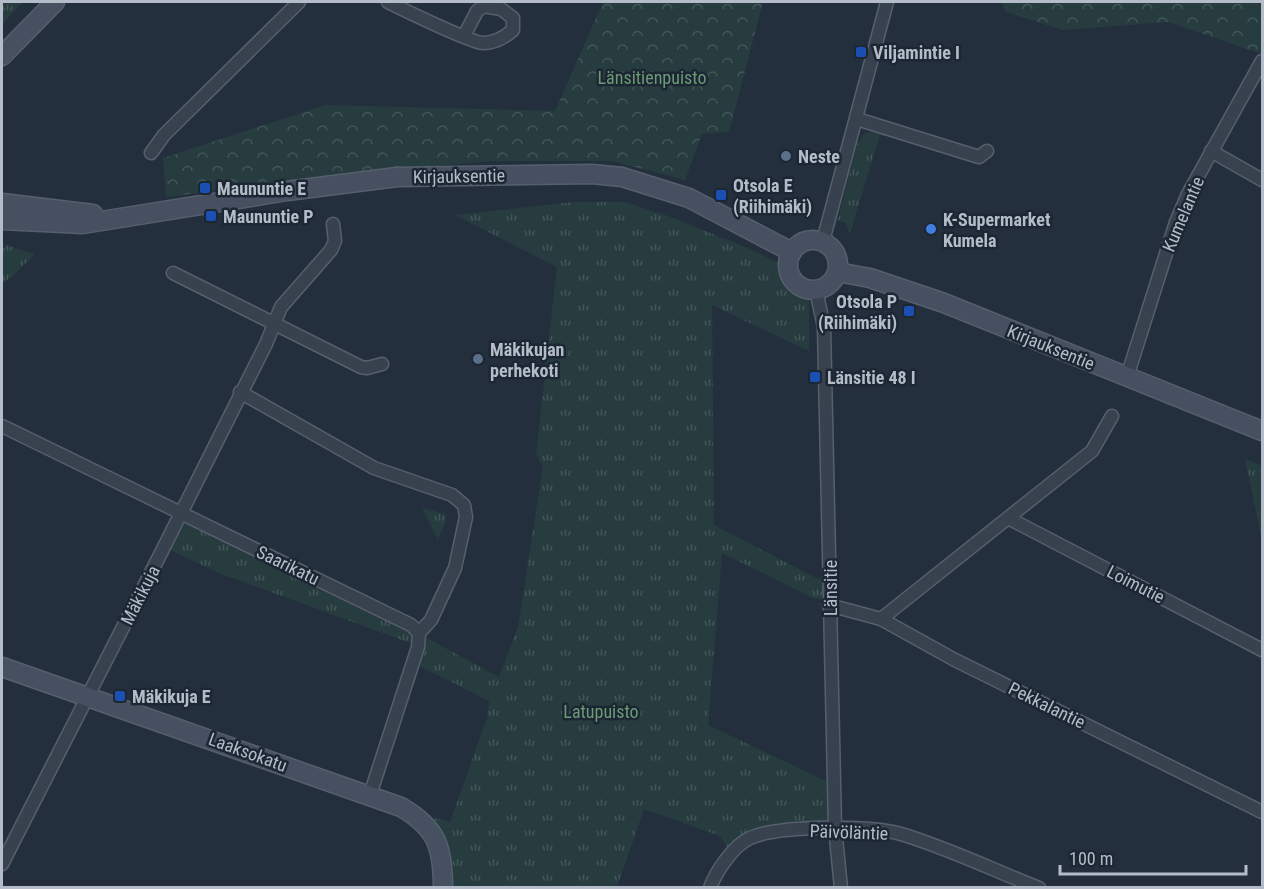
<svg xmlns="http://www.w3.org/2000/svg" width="1264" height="889" font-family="'Roboto Condensed',sans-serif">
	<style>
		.grass { fill: url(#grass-tufts) }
		.forest { fill: url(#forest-crowns) }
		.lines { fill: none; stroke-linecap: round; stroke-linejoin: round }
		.street-casing { stroke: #565f6c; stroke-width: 15 }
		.secondary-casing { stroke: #565f6c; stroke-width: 21 }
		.street { stroke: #38414e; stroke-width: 12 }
		.secondary { stroke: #465061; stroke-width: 18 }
		.transit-dot { fill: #1a4fb4; stroke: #1d2633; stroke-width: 2 }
		.service-dot { fill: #5c6f8a; stroke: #1d2633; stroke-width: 2 }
		.shop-dot { fill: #3f7fe0; stroke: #1d2633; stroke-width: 2 }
		.labels { text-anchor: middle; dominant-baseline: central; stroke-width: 5; stroke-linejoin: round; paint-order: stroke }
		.poi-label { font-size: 18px; font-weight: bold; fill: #b4bcc9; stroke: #1d2633; text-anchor: start }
		.park-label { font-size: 18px; fill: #6b9a76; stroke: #1d2633 }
		.street-label { font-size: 18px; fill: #b4bcc9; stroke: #1d2633 }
	</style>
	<defs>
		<pattern id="grass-tufts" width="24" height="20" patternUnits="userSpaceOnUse" patternTransform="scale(1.5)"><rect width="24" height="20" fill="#263c3f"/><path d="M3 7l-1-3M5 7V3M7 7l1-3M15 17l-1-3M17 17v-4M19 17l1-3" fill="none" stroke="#435659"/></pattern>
		<pattern id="forest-crowns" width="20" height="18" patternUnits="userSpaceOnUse" patternTransform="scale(1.5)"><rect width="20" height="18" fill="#263c3f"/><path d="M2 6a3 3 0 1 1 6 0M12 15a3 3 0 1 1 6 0" fill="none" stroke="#435659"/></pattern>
	</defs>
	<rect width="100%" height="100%" fill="#242f3e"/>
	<g class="grass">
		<polygon points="2,2 23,2 2,24"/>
		<polygon points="874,130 886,133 885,136 880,135 850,233 845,223 838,220 857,144 864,134"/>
		<polygon points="573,202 624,202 668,216 750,249 801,274 809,287 809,351 712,305 714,525 818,579 830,574 830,601 813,598 722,553 708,725 834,785 835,828 772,832 732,854 720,836 644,809 617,887 443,887 443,871 412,813 450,822 487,718 489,701 414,663 418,647 410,643 219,573 164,547 179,513 419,634 499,677 518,627 543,466 536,455 557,267 455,215"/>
		<polygon points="6,245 35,254 16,273 2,284 2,250"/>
		<polygon points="1245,459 1262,466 1262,540"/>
		<polygon points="422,508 445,514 446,520 438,540"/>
	</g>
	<g class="forest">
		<polygon points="603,2 763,2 729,132 702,134 685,180 612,161 492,161 337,175 166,197 163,158 325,105 555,111"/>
		<polygon points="1002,2 1259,2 1262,6 1262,54 1168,22 1063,30 1006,12"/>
	</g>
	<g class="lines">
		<defs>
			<g id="street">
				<path d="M388,2C402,9 472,43 483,43C494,43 505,37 513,30V18L501,9L484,6L477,11L464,36"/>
				<polyline points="857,119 979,157 987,151"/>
				<polyline points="1211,151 1262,180"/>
				<polyline points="151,153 164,135 299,2"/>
				<polyline points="823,241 887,2"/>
				<polyline points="173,273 361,367 367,368 382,364"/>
				<polyline points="816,290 824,327 835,828 841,888"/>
				<polyline points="1127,377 1176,222 1188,194 1262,61"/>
				<polyline points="240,392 374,468 452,495 464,505 466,517 455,568 431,620 419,633"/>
				<polyline points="2,426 411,625 419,633 418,647 370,795"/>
				<polyline points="1010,519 1262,650"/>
				<polyline points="829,605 881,619 955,660 1262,812"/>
				<polyline points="881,619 1092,451 1112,416"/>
				<polyline points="2,864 164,547 266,344 281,307 331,250 335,241 333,224"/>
				<path d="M710,888C716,871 734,845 750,838C779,825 871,825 901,834C948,848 993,870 1039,888"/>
			</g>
			<g id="secondary">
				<polyline points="2,56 55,2"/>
				<polyline points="2,203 93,214"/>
				<polyline points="2,220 83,224 287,191 397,177 592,174 622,177 689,198 792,252"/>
				<circle cx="813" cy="265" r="25"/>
				<polyline points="837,272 870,278 944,303 1262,431"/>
				<path d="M2,667L401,807C437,828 443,847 443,888"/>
			</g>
		</defs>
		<use href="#street" class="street-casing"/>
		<use href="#secondary" class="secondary-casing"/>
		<use href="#street" class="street"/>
		<use href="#secondary" class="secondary"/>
	</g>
	<g class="transit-dot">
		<rect x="855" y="46" width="12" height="12" rx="3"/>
		<rect x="199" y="182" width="12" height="12" rx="3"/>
		<rect x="715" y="189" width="12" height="12" rx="3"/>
		<rect x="205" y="210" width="12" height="12" rx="3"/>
		<rect x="903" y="305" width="12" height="12" rx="3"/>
		<rect x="809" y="371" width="12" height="12" rx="3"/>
		<rect x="114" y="690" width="12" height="12" rx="3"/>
	</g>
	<g class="service-dot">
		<circle cx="786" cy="156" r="6"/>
		<circle cx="478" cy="359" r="6"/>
	</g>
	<circle class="shop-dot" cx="931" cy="229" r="6"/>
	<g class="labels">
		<g class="poi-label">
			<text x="873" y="52">Viljamintie I</text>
			<text x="798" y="156">Neste</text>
			<text x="733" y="185">Otsola E<tspan x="733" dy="21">(Riihimäki)</tspan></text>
			<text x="217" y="188">Maununtie E</text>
			<text x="223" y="216">Maununtie P</text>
			<text x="943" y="219">K-Supermarket<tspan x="943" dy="21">Kumela</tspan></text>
			<text x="897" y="301" text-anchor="end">Otsola P<tspan x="897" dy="21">(Riihimäki)</tspan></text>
			<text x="490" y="349">Mäkikujan<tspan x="490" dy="21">perhekoti</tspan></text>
			<text x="827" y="377">Länsitie 48 I</text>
			<text x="132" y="696">Mäkikuja E</text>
		</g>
		<g class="park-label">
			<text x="652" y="77">Länsitienpuisto</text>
			<text x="601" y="711">Latupuisto</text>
		</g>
		<g class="street-label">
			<text transform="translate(459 176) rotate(-1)">Kirjauksentie</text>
			<text transform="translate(1183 214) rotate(-67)">Kumelantie</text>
			<text transform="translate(1051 347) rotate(22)">Kirjauksentie</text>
			<text transform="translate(288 565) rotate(26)">Saarikatu</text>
			<text transform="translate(1136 584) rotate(27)">Loimutie</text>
			<text transform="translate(830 588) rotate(-90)">Länsitie</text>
			<text transform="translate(140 595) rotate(-63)">Mäkikuja</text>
			<text transform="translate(1047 705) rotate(26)">Pekkalantie</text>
			<text transform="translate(248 752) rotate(20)">Laaksokatu</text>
			<text transform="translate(849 832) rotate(2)">Päivöläntie</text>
		</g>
	</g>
	<rect width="1264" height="889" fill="none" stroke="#b4bcc9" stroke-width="6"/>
	<path d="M1060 865v9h186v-9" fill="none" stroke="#b4bcc9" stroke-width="3"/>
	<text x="1069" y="865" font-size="18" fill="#b4bcc9" stroke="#1d2633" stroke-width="4.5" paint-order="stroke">100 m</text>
</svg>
